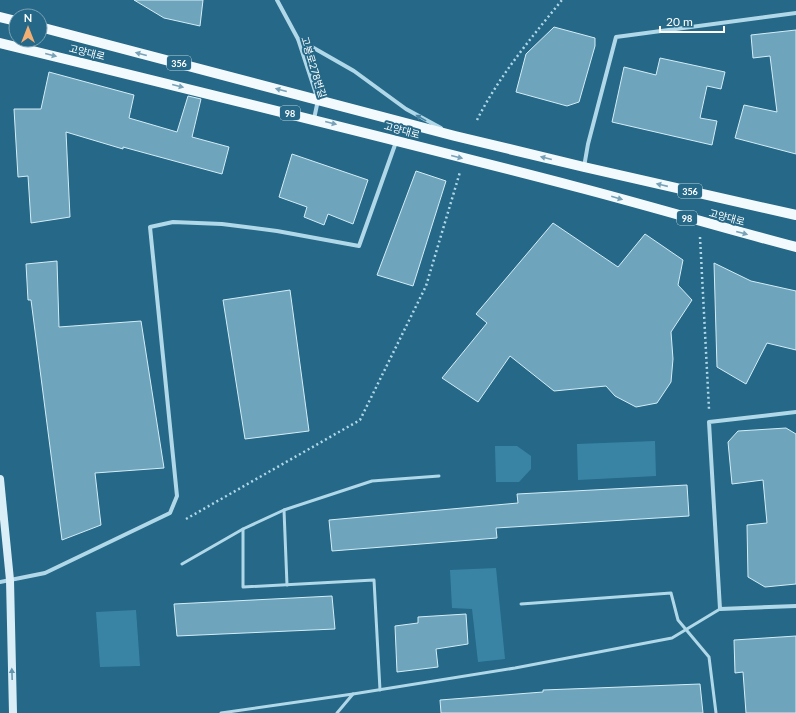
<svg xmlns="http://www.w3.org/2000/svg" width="796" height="713" font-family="Lato,'Noto Sans KR',sans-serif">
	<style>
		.green { fill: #3984a4 }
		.building { fill: #6ea5bd; stroke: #d4edf7 }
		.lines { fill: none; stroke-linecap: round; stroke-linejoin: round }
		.path { stroke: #b0d8e9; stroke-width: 2.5; stroke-dasharray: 2 3; stroke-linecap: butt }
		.service { stroke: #b0d8e9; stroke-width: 3 }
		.minor { stroke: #b0d8e9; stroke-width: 4 }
		.secondary { stroke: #daeef7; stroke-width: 8 }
		.primary { stroke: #f3fafe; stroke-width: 10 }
		.oneway { fill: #77a2b7 }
		.oneway2 { fill: #4884a0 }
		.oneway3 { fill: #6497ae }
		.labels { text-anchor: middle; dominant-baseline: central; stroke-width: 4; stroke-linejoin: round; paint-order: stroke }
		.shield { fill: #256887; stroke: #bed2db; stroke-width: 1 }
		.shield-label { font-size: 9px; font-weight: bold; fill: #fff }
		.street-label { font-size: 10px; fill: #fff; stroke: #256887 }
	</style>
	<rect width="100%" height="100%" fill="#256887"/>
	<g class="green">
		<polygon points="655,441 656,476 578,480 577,444"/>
		<polygon points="495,446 517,446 531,456 531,469 519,482 496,482"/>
		<polygon points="496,568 505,659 478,662 472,609 452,608 450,570"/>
		<polygon points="136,610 140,666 100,667 96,612"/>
	</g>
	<g class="building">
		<polygon points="134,0 203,0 200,26 164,18"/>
		<polygon points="554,27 595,38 595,46 579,102 567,106 516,92 526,54"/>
		<polygon points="796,30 796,154 735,138 744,105 777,112 770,56 753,58 751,35"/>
		<polygon points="660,58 725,72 721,89 707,86 700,118 717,121 712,145 612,122 624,67 656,75"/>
		<polygon points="49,72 134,95 129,118 177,132 188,96 201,99 192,137 229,147 222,174 123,147 123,149 66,132 70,217 31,223 28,176 18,177 14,109 41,109"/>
		<polygon points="292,154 368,180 353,224 328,214 324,225 304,217 307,207 279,197"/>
		<polygon points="416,171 446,181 413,286 377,275"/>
		<polygon points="553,223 618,267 645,234 683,260 678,285 692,300 671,332 673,359 671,382 657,403 636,407 615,396 606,386 554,391 510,356 478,402 442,378 487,323 476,314"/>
		<polygon points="57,261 59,327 141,321 164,468 95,473 101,525 62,540 31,300 28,300 26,264"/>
		<polygon points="714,263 751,281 796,291 796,350 767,343 746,384 717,367"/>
		<polygon points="290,290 309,431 245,439 223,300"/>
		<polygon points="786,428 796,434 796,584 765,587 748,577 747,525 767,523 763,480 732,484 728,442 738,431"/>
		<polygon points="687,485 689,516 496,528 497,538 332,551 329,520 518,503 517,494"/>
		<polygon points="332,596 335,629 177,636 174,604"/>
		<polygon points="466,614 468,644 436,649 438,667 397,672 395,626 418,623 418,617"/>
		<polygon points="796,636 796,713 746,713 743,672 735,673 734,640"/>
		<polygon points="700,684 703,713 441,713 440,700 543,692 543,690"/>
	</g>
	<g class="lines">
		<g class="path">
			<path d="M477,120C499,76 531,38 562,0"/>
			<polyline points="700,237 709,409"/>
			<polyline points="186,519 360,420 426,286 460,172"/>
		</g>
		<g class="service">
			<polyline points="284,510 287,585"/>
			<polyline points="243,529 243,587 374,580 380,690"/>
			<polyline points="182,564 243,529 284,510 372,481 439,476"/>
			<polyline points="521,604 671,593 678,620 709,657 716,713"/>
			<polyline points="221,713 353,694"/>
			<polyline points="337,713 353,694 515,668 672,638 720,609"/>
		</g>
		<g class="minor">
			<polyline points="277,0 298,39 318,100 314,119"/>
			<polyline points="298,39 354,71 406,109 441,128"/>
			<polyline points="584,167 588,144 616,37 796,13"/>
			<polyline points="796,412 709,422 720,609 796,606"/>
			<polyline points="0,582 45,573 170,513 177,496 150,227 173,222 222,224 277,231 359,246 396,142"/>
		</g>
		<polyline class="secondary" points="0,479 10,580 13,713"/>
		<g class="primary">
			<polyline points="0,17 16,21"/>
			<polyline points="40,27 455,136 584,167 796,215"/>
			<path d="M0,43C193,90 385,137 577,187C650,206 723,228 796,247"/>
		</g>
	</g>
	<defs><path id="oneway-solid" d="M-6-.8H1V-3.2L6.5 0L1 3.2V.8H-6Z"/></defs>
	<g class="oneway">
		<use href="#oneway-solid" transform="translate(141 54) rotate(-165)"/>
		<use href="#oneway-solid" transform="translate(51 55) rotate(14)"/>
		<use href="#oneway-solid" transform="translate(178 86) rotate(14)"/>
		<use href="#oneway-solid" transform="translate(281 90) rotate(-165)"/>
		<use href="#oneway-solid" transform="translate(331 123) rotate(14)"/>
		<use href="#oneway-solid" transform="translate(457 157) rotate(14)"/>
		<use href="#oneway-solid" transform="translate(546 158) rotate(-166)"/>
		<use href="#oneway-solid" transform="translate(662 185) rotate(-167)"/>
		<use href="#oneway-solid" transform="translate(617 198) rotate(16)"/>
		<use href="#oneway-solid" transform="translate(742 233) rotate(15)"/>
	</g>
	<use class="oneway2" href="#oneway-solid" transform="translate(421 118) rotate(-151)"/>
	<use class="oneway3" href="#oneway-solid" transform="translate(12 674) rotate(-92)"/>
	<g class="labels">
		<g class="shield">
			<rect x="167" y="56" width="24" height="14" rx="3"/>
			<rect x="280" y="106" width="20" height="14" rx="3"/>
			<rect x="678" y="184" width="24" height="14" rx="3"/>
			<rect x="677" y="211" width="20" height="14" rx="3"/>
		</g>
		<g class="shield-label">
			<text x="179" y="63">356</text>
			<text x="290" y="113">98</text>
			<text x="690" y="191">356</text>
			<text x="687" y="218">98</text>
		</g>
		<g class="street-label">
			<text transform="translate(87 52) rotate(14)">고양대로</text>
			<text transform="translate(314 67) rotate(73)">고봉로278번길</text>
			<text transform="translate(402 130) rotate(15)">고양대로</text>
			<text transform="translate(727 217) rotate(15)">고양대로</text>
		</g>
	</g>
	<g transform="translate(28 28)"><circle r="19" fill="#256887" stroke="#7ca4b7"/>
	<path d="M0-3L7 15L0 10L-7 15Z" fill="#f3ae74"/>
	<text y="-6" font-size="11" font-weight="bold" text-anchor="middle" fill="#ffffff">N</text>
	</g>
	<path d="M660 26v6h64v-6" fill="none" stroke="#ffffff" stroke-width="2"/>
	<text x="666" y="26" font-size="12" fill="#ffffff" stroke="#256887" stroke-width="3" paint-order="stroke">20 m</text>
</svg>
